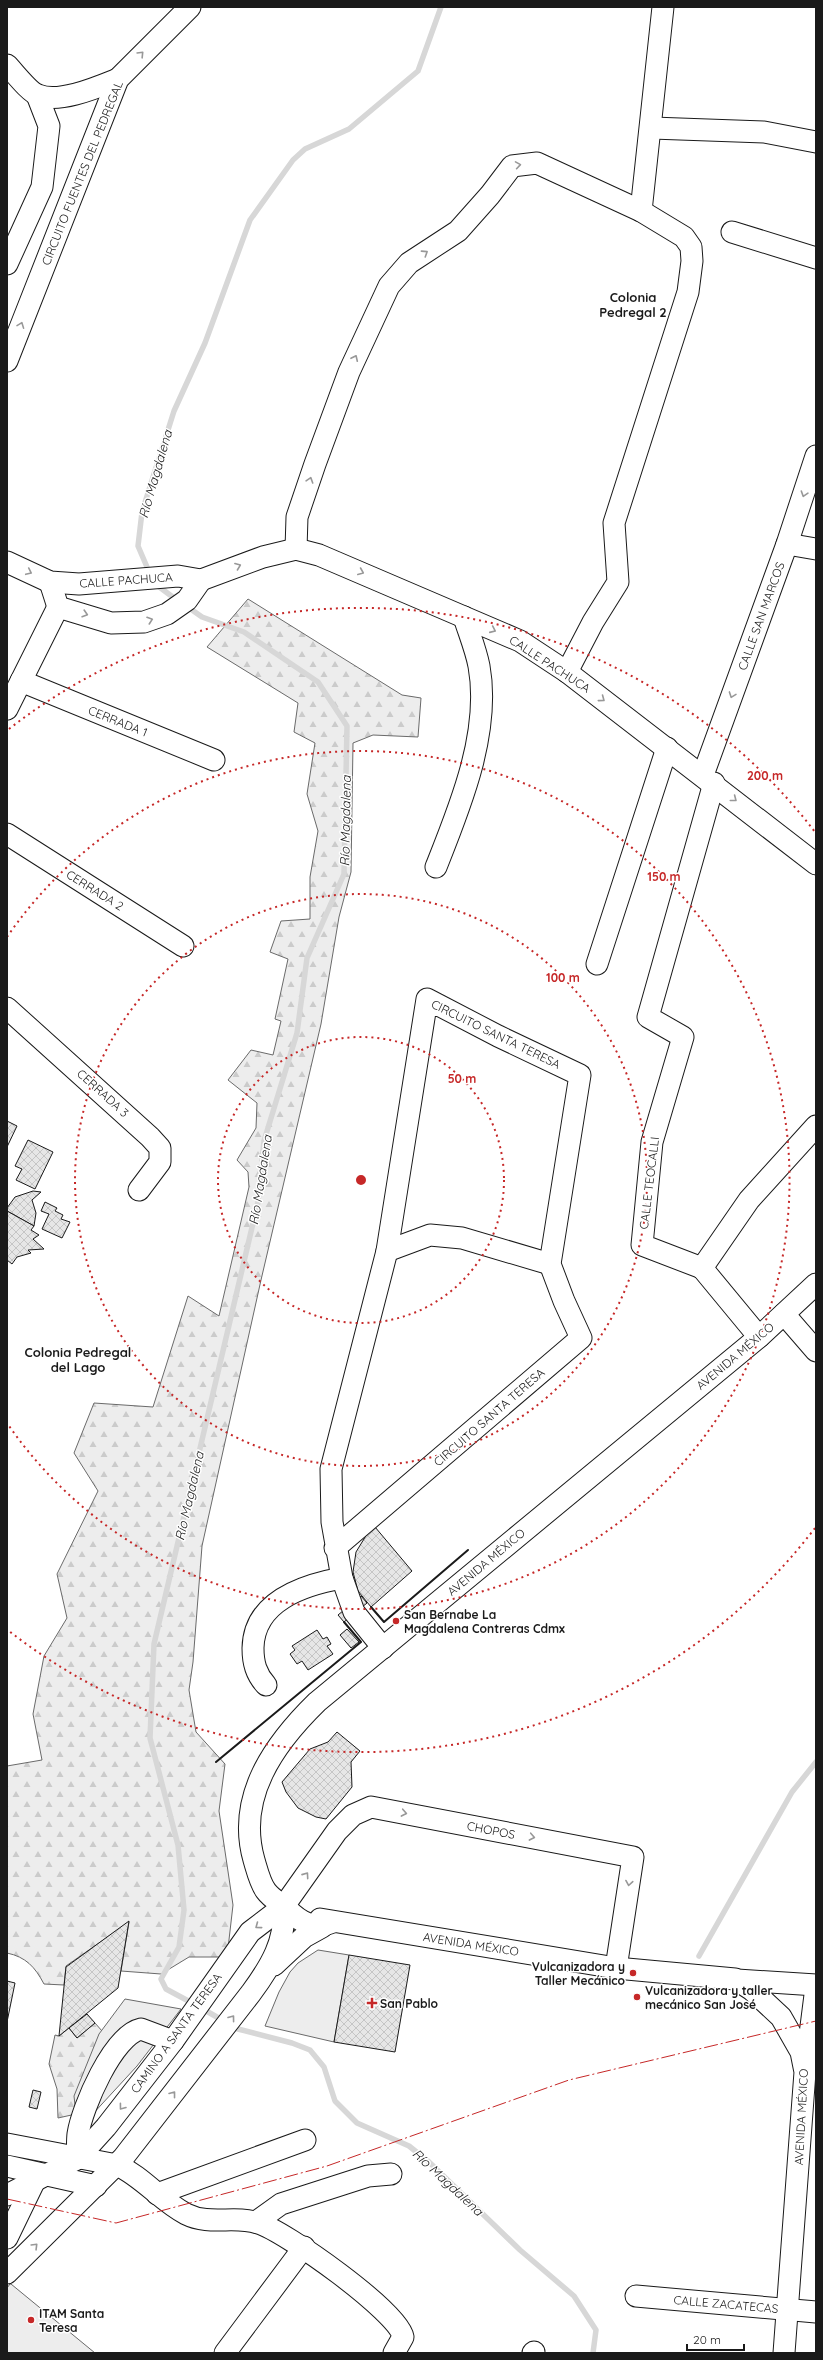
<svg xmlns="http://www.w3.org/2000/svg" width="823" height="2360" font-family="Quicksand,sans-serif">
	<style>
		.forest { fill: url(#forest-firs); stroke: #6a6a6a }
		.built { fill: #ededed; stroke: #6a6a6a }
		.lines { fill: none; stroke-linecap: round; stroke-linejoin: round }
		.stream { stroke: #d7d7d7; stroke-width: 5.5 }
		.building { fill: url(#building-cross-hatch); stroke: #1a1a1a }
		.minor-casing { stroke: #1a1a1a; stroke-width: 23 }
		.minor { stroke: #fff; stroke-width: 21 }
		.wall { stroke: #1a1a1a; stroke-width: 2 }
		.power { stroke: #c62828; stroke-width: 1; stroke-dasharray: 14 3 2 3; stroke-linecap: butt }
		.oneway { stroke: #989898 }
		.ring { fill: none; stroke: #c62828; stroke-width: 2; stroke-dasharray: 2 4 }
		.poi-dot { fill: #c62828; stroke: #fff; stroke-width: 1.5 }
		.labels { text-anchor: middle; dominant-baseline: central; stroke-width: 3; stroke-linejoin: round; paint-order: stroke }
		.street-label { font-size: 12px; fill: #1a1a1a; stroke: #fff }
		.poi-label { font-size: 12px; font-weight: bold; fill: #1a1a1a; stroke: #fff; text-anchor: start }
		.neighbourhood-label { font-size: 13px; font-weight: bold; fill: #1a1a1a; stroke: #fff }
		.water-label { font-size: 13px; font-style: italic; fill: #1a1a1a; stroke: #fff }
		.centre { fill: #c62828; stroke: #fff; stroke-width: 2 }
		.ring-label { font-size: 12px; text-anchor: middle; font-weight: bold; fill: #c62828; stroke: #fff; stroke-width: 3; stroke-linejoin: round; paint-order: stroke }
	</style>
	<defs>
		<pattern id="forest-firs" width="22" height="20" patternUnits="userSpaceOnUse"><rect width="22" height="20" fill="#ededed"/><path d="M5 1l3.5 6h-7zM16 11l3.5 6h-7z" fill="#cbcbcb"/></pattern>
		<pattern id="building-cross-hatch" width="8" height="8" patternUnits="userSpaceOnUse"><rect width="8" height="8" fill="#e6e6e6"/><path d="M0 0l8 8M0 8l8-8" fill="none" stroke="#c5c5c5"/></pattern>
	</defs>
	<rect width="100%" height="100%" fill="#fff"/>
	<g class="forest">
		<path d="M248,599L402,695L421,698L418,737L373,735L353,743L351,872L339,917L321,1024L261,1280L202,1546L193,1662L189,1690L196,1732L225,1764L219,1811L233,1905L227,1957H189L161,1974L121,1971L129,1922L66,1966L64,1985L44,1984C35,1967 26,1957 7,1953V1766L42,1760L33,1714L44,1656L67,1618L57,1574L98,1491L74,1453L94,1403L153,1407L188,1296L219,1316L249,1187L248,1172L237,1160L256,1128L257,1103L228,1080L251,1050L273,1055L281,1021L275,1019L288,959L270,952L281,921L310,919V877L318,831L307,794L315,743L294,732L298,703L207,647Z"/>
		<polygon points="95,2023 102,2031 76,2114 58,2118 57,2089 49,2064 55,2035 59,2036 69,2028 77,2038"/>
	</g>
	<g class="built">
		<polygon points="318,1950 349,1955 334,2042 265,2026 279,1992 290,1972 298,1963"/>
		<polygon points="125,1999 181,2009 137,2066 90,2117 76,2114 74,2096 99,2034"/>
		<polygon points="10,2284 11,2284 95,2353 7,2353 7,2288"/>
	</g>
	<g class="lines">
		<g class="stream">
			<polyline points="150,574 138,546 142,512 174,411 205,343 250,220 293,160 305,149 349,129 418,71 441,7"/>
			<polyline points="154,583 178,601"/>
			<polyline points="185,605 202,617 244,632 318,682 347,726 344,874 307,958 297,1033 264,1141 258,1202 154,1644 150,1738 178,1845 184,1910 179,1947 161,1979 166,1989 194,2004"/>
			<polyline points="699,1956 792,1792 816,1762"/>
			<polyline points="201,2008 238,2029 292,2043 310,2050 324,2067 335,2101 357,2123 409,2146 429,2162 520,2250 574,2296 596,2330 593,2353"/>
		</g>
	</g>
	<g class="building">
		<polygon points="7,1121 17,1126 7,1147"/>
		<polygon points="28,1140 53,1152 35,1189 16,1180 22,1169 15,1166"/>
		<polygon points="33,1191 41,1192 32,1200 36,1213 34,1226 7,1211 7,1208 15,1197"/>
		<polygon points="45,1202 57,1208 55,1211 63,1215 61,1219 70,1222 62,1238 42,1229 49,1214 41,1211"/>
		<polygon points="7,1211 34,1226 31,1230 39,1235 33,1239 44,1249 28,1250 31,1253 17,1257 12,1264 7,1260"/>
		<polygon points="375,1527 412,1571 371,1607 358,1591 353,1572 356,1552 367,1534"/>
		<polygon points="361,1596 367,1603 344,1622 338,1615"/>
		<polygon points="347,1629 359,1642 351,1648 340,1635"/>
		<polygon points="317,1630 323,1639 327,1637 331,1644 327,1646 333,1654 308,1670 302,1661 297,1664 290,1654 295,1650 292,1646"/>
		<polygon points="337,1732 360,1751 351,1762 352,1787 326,1819 316,1817 298,1808 286,1792 282,1782 310,1749 328,1742"/>
		<polygon points="129,1921 118,1988 59,2036 66,1967"/>
		<polygon points="349,1955 410,1965 395,2052 334,2042"/>
		<polygon points="7,1981 15,1983 7,2022"/>
		<polygon points="87,2014 95,2023 77,2038 69,2028"/>
		<polygon points="33,2090 41,2092 37,2109 29,2107"/>
	</g>
	<g class="lines">
		<defs>
			<g id="minor">
				<path d="M7,65C14,72 29,92 38,95C59,104 98,87 118,79"/>
				<polyline points="652,128 764,132 816,142"/>
				<polyline points="641,211 663,7"/>
				<polyline points="732,232 816,258"/>
				<polyline points="7,264 42,187 49,126 37,95"/>
				<polyline points="7,361 118,79 190,7"/>
				<polyline points="787,544 816,549"/>
				<polyline points="296,549 297,517 315,464 349,372 389,286 409,263 458,231 490,195 512,166 537,163 641,211 684,237 691,247 692,261 688,292 614,523 618,582 593,622 567,672"/>
				<polyline points="7,562 50,582 79,584 178,576 201,580 263,557 296,549 319,555 520,641 567,672 816,864"/>
				<polyline points="50,582 58,607 111,623 144,622 167,614 187,600 201,580"/>
				<polyline points="21,681 214,760"/>
				<polyline points="7,709 58,607"/>
				<polyline points="703,775 787,544 816,456"/>
				<polyline points="7,834 183,946"/>
				<path d="M436,867C460,807 491,732 479,666C476,650 469,633 464,617"/>
				<polyline points="597,964 667,748"/>
				<polyline points="7,1008 150,1137 160,1148 160,1162 139,1190"/>
				<polyline points="387,1251 430,1235 462,1238 550,1264"/>
				<polyline points="702,1268 642,1245 652,1142 683,1037 648,1017 714,783"/>
				<polyline points="702,1268 749,1200 816,1126"/>
				<polyline points="702,1268 759,1337"/>
				<polyline points="784,1314 816,1351"/>
				<polyline points="335,1548 581,1338 564,1301 550,1264 580,1075 498,1036 427,999 387,1251 331,1469 332,1522 342,1578 354,1612 383,1648"/>
				<path d="M266,1685C256,1674 253,1663 253,1648C254,1601 303,1585 342,1578"/>
				<polyline points="320,1919 616,1968 735,1979 752,1990 781,2017 801,2052 805,2072 784,2353"/>
				<path d="M333,1922C314,1930 301,1923 287,1909C280,1903 271,1898 266,1891C260,1883 257,1870 254,1860C236,1797 274,1744 317,1702L759,1337L816,1284"/>
				<polyline points="274,1965 304,1937 322,1927"/>
				<polyline points="737,1980 816,1985"/>
				<polyline points="806,2066 816,1987"/>
				<path d="M7,2144L117,2165C143,2177 161,2201 186,2214C210,2226 234,2215 258,2223C285,2231 399,2312 403,2337L394,2353"/>
				<path d="M77,2159C78,2151 77,2142 78,2134C82,2108 113,2035 141,2029L173,2041"/>
				<polyline points="7,2166 96,2186"/>
				<polyline points="157,2194 305,2140"/>
				<polyline points="7,2195 77,2159 106,2127 173,2041 250,1932 284,1906 337,1831 353,1815 371,1807 633,1857 616,1968"/>
				<polyline points="256,2222 281,2204 368,2176 391,2174"/>
				<polyline points="7,2238 37,2176"/>
				<path d="M7,2273L123,2158L251,1993C271,1966 286,1941 284,1906"/>
				<polyline points="636,2296 816,2312"/>
				<polyline points="225,2353 304,2247"/>
				<polyline points="533,2353 534,2352"/>
			</g>
		</defs>
		<use href="#minor" class="minor-casing"/>
		<use href="#minor" class="minor"/>
		<g class="wall">
			<polyline points="371,1607 384,1622 468,1550"/>
			<polyline points="216,1762 361,1642 344,1622"/>
		</g>
		<polyline class="power" points="7,2199 116,2223 327,2166 569,2080 816,2021"/>
	</g>
	<defs><path id="oneway-chevron" d="M-2-3.5L2.5 0L-2 3.5" fill="none" stroke-width="1.6" stroke-linecap="round" stroke-linejoin="round"/></defs>
	<g class="oneway">
		<use href="#oneway-chevron" transform="translate(141 54) rotate(-46)"/>
		<use href="#oneway-chevron" transform="translate(518 165) rotate(-9)"/>
		<use href="#oneway-chevron" transform="translate(425 253) rotate(-33)"/>
		<use href="#oneway-chevron" transform="translate(21 325) rotate(-69)"/>
		<use href="#oneway-chevron" transform="translate(355 358) rotate(-65)"/>
		<use href="#oneway-chevron" transform="translate(310 480) rotate(-72)"/>
		<use href="#oneway-chevron" transform="translate(804 494) rotate(108)"/>
		<use href="#oneway-chevron" transform="translate(238 566) rotate(-21)"/>
		<use href="#oneway-chevron" transform="translate(29 572) rotate(25)"/>
		<use href="#oneway-chevron" transform="translate(361 572) rotate(23)"/>
		<use href="#oneway-chevron" transform="translate(85 614) rotate(17)"/>
		<use href="#oneway-chevron" transform="translate(150 620) rotate(-19)"/>
		<use href="#oneway-chevron" transform="translate(493 630) rotate(24)"/>
		<use href="#oneway-chevron" transform="translate(732 695) rotate(110)"/>
		<use href="#oneway-chevron" transform="translate(602 699) rotate(37)"/>
		<use href="#oneway-chevron" transform="translate(734 799) rotate(38)"/>
		<use href="#oneway-chevron" transform="translate(404 1813) rotate(11)"/>
		<use href="#oneway-chevron" transform="translate(532 1837) rotate(11)"/>
		<use href="#oneway-chevron" transform="translate(306 1875) rotate(-55)"/>
		<use href="#oneway-chevron" transform="translate(629 1883) rotate(99)"/>
		<use href="#oneway-chevron" transform="translate(258 1926) rotate(143)"/>
		<use href="#oneway-chevron" transform="translate(232 2018) rotate(-53)"/>
		<use href="#oneway-chevron" transform="translate(173 2094) rotate(-52)"/>
		<use href="#oneway-chevron" transform="translate(122 2107) rotate(127)"/>
		<use href="#oneway-chevron" transform="translate(35 2246) rotate(-45)"/>
	</g>
	<g class="ring">
		<circle cx="361" cy="1180" r="143"/>
		<circle cx="361" cy="1180" r="286"/>
		<path d="M7 937A429 429 0 1 1 7 1423"/>
		<path d="M815 1528A572 572 0 0 1 9 1631M9 729A572 572 0 0 1 815 832"/>
	</g>
	<g class="poi-dot">
		<circle cx="396" cy="1621" r="4"/>
		<circle cx="633" cy="1973" r="4"/>
		<circle cx="637" cy="1997" r="4"/>
		<path d="M370 1997h4v4h4v4h-4v4h-4v-4h-4v-4h4z"/>
		<circle cx="31" cy="2320" r="4"/>
	</g>
	<g class="labels">
		<g class="street-label">
			<text transform="translate(82 173) rotate(-68)">CIRCUITO FUENTES DEL PEDREGAL</text>
			<text transform="translate(126 580) rotate(-4)">CALLE PACHUCA</text>
			<text transform="translate(761 616) rotate(-70)">CALLE SAN MARCOS</text>
			<text transform="translate(550 664) rotate(33)">CALLE PACHUCA</text>
			<text transform="translate(118 721) rotate(22)">CERRADA 1</text>
			<text transform="translate(95 890) rotate(32)">CERRADA 2</text>
			<text transform="translate(496 1034) rotate(26)">CIRCUITO SANTA TERESA</text>
			<text transform="translate(103 1093) rotate(42)">CERRADA 3</text>
			<text transform="translate(649 1183) rotate(-83)">CALLE TEOCALLI</text>
			<text transform="translate(735 1356) rotate(-40)">AVENIDA MÉXICO</text>
			<text transform="translate(489 1417) rotate(-41)">CIRCUITO SANTA TERESA</text>
			<text transform="translate(486 1562) rotate(-40)">AVENIDA MÉXICO</text>
			<text transform="translate(491 1830) rotate(11)">CHOPOS</text>
			<text transform="translate(471 1944) rotate(9)">AVENIDA MÉXICO</text>
			<text transform="translate(176 2033) rotate(-54)">CAMINO A SANTA TERESA</text>
			<text transform="translate(801 2117) rotate(-87)">AVENIDA MÉXICO</text>
			<text transform="translate(726 2304) rotate(5)">CALLE ZACATECAS</text>
		</g>
		<g class="poi-label">
			<text x="404" y="1614">San Bernabe La<tspan x="404" dy="14">Magdalena Contreras Cdmx</tspan></text>
			<text x="625" y="1966" text-anchor="end">Vulcanizadora y<tspan x="625" dy="14">Taller Mecánico</tspan></text>
			<text x="645" y="1990">Vulcanizadora y taller<tspan x="645" dy="14">mecánico San José</tspan></text>
			<text x="380" y="2003">San Pablo</text>
			<text x="39" y="2313">ITAM Santa<tspan x="39" dy="14">Teresa</tspan></text>
		</g>
		<g class="neighbourhood-label">
			<text x="633" y="297">Colonia<tspan x="633" dy="15">Pedregal 2</tspan></text>
			<text x="78" y="1352">Colonia Pedregal<tspan x="78" dy="15">del Lago</tspan></text>
		</g>
		<g class="water-label">
			<text transform="translate(155 474) rotate(-74)">Río Magdalena</text>
			<text transform="translate(345 821) rotate(-89)">Río Magdalena</text>
			<text transform="translate(260 1180) rotate(-81)">Río Magdalena</text>
			<text transform="translate(189 1496) rotate(-77)">Río Magdalena</text>
			<text transform="translate(448 2182) rotate(43)">Río Magdalena</text>
		</g>
	</g>
	<circle cx="361" cy="1180" r="6" class="centre"/>
	<g class="ring-label">
		<text x="765" y="780">200 m</text>
		<text x="664" y="881">150 m</text>
		<text x="563" y="982">100 m</text>
		<text x="462" y="1083">50 m</text>
	</g>
	<rect width="823" height="2360" fill="none" stroke="#1a1a1a" stroke-width="16"/>
	<path d="M687 2344v6h57v-6" fill="none" stroke="#1a1a1a" stroke-width="2"/>
	<text x="693" y="2344" font-size="12" fill="#1a1a1a" stroke="#ffffff" stroke-width="3" paint-order="stroke">20 m</text>
</svg>
